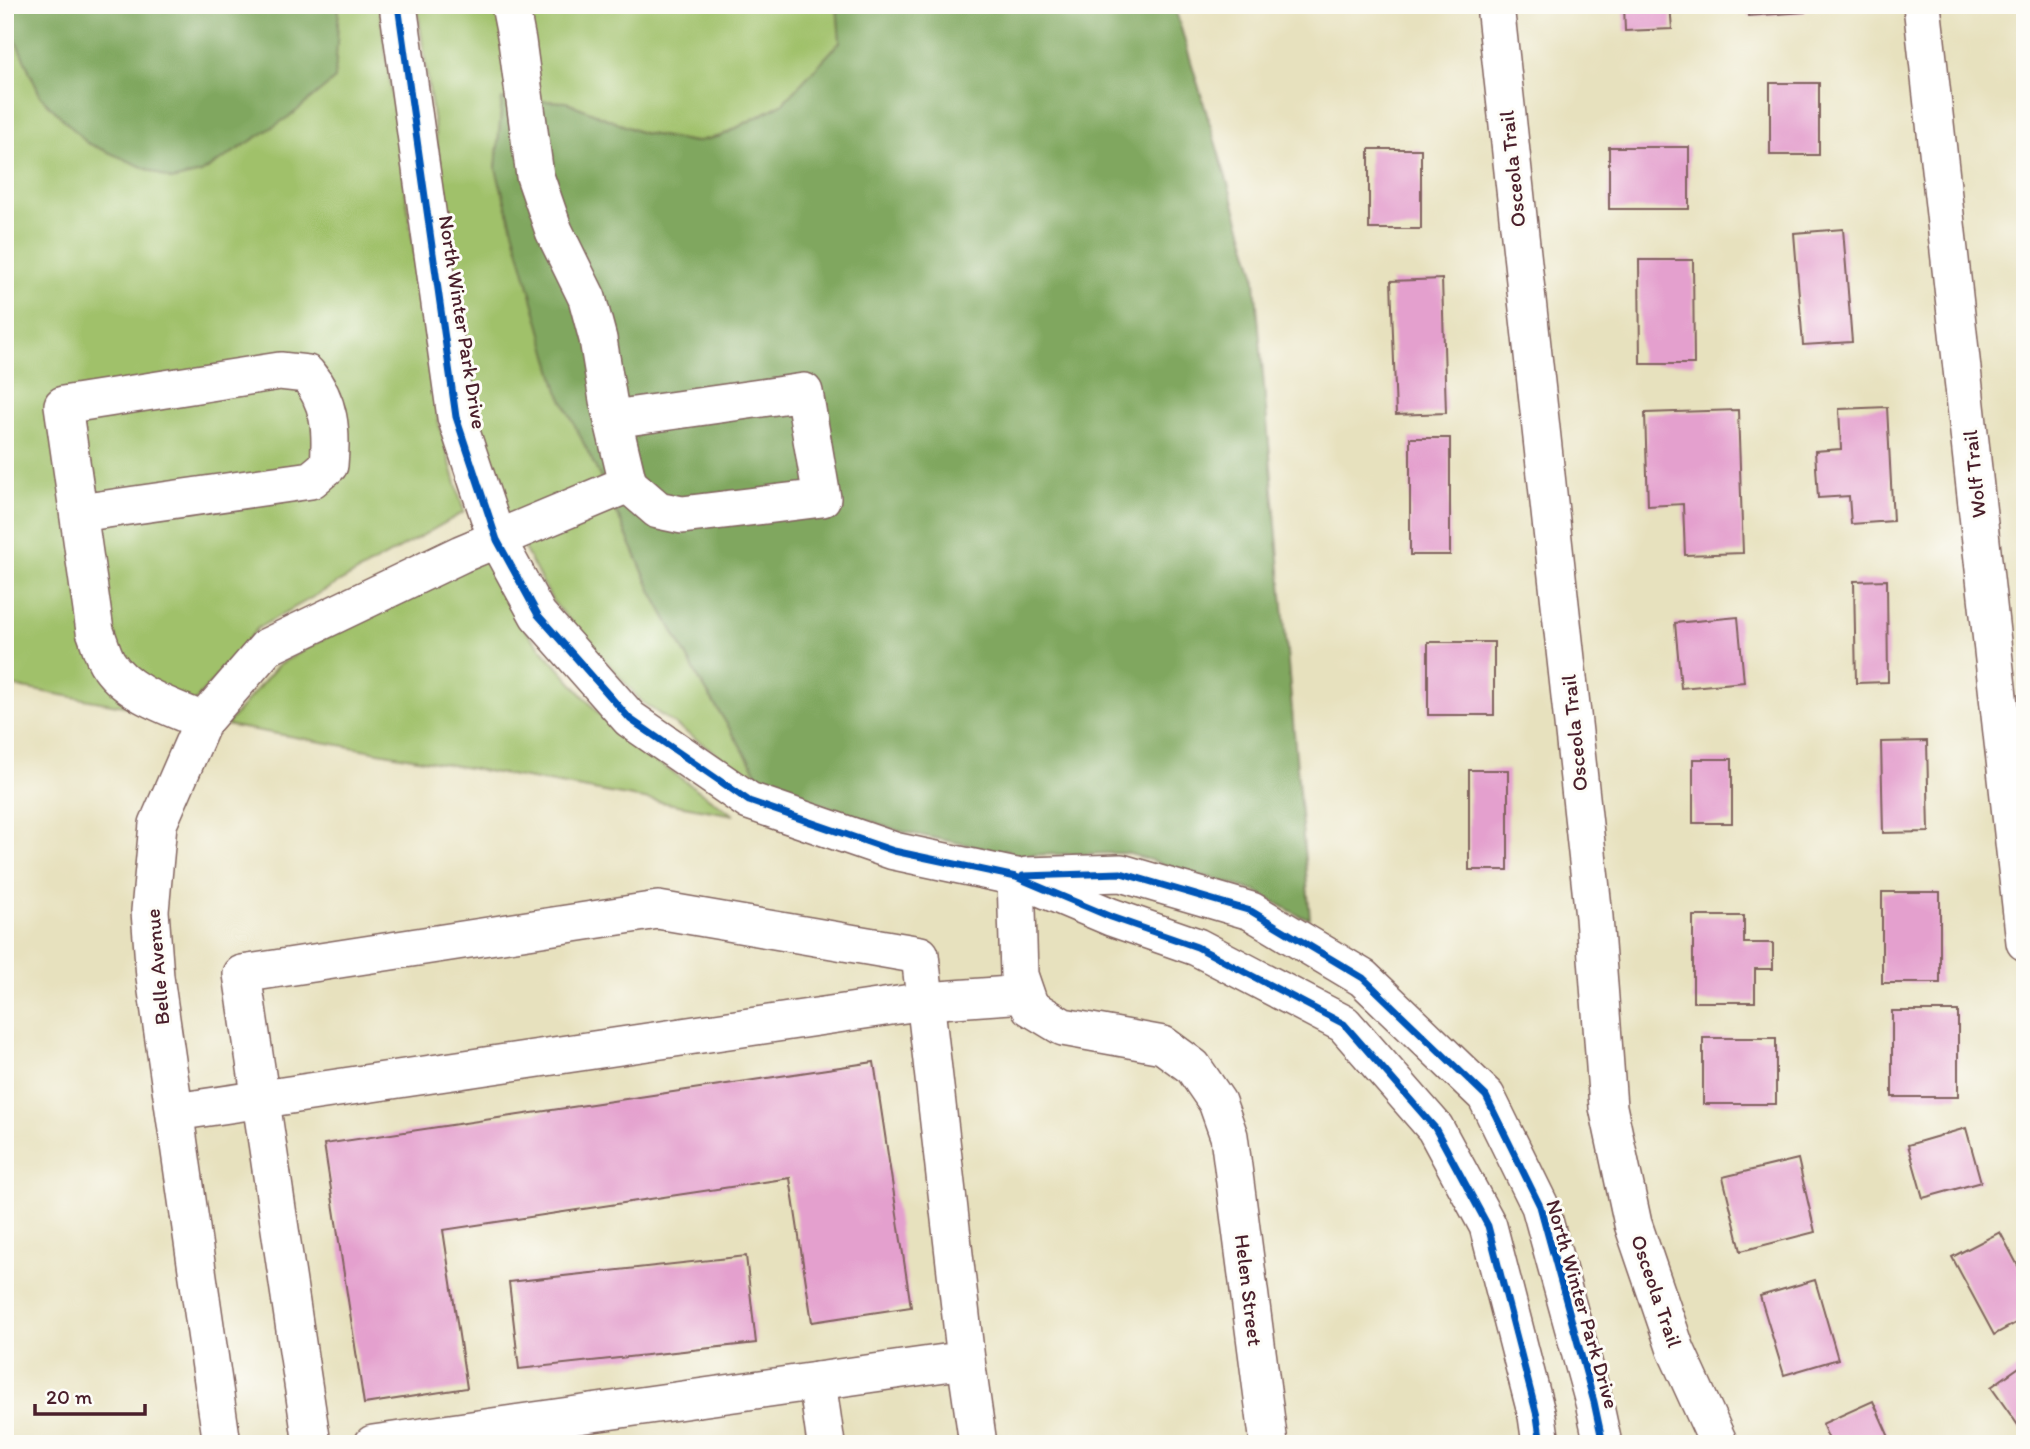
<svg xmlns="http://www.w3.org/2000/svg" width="2030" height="1449" font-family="Itim,sans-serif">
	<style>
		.green { fill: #a0c16a; stroke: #75704a; stroke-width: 2 }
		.forest { fill: #80a75e; stroke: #656344; stroke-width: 2 }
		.building { fill: #e4a0ce }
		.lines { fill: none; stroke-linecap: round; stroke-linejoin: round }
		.minor-casing { stroke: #81635e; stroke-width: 40 }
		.minor { stroke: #fff; stroke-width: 37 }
		.cycleway-casing { stroke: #fdfcf7; stroke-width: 11 }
		.cycleway { stroke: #0057b8; stroke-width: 7 }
		.labels { text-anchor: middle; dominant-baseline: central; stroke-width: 6; stroke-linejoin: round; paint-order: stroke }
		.street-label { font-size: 21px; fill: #4a1f2b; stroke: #fdfcf7 }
	</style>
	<rect width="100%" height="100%" fill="#fdfcf7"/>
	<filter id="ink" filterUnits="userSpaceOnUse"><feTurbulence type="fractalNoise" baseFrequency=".0143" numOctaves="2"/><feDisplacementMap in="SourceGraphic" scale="14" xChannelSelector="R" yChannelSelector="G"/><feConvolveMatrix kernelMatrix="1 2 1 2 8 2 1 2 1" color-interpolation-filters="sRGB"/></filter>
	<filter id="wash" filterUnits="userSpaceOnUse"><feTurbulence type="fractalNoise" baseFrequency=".00686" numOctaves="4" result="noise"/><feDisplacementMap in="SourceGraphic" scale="28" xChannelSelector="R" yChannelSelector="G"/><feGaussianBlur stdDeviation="1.57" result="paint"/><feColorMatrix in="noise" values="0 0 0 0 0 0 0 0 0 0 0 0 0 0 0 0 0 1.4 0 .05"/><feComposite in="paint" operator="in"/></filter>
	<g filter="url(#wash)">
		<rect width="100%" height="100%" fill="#e7e1be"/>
		<g class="green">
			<polygon points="5,5 7,5 9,25 41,97 334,79 339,5 379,5 438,420 464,512 258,628 190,707 184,717 5,685"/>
			<polygon points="417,5 837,5 841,42 782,104 721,136 695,142 642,133 566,102 502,100 496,169 526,271 608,493 652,592 699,679 764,784 757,781 642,702 553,602 505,513 475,411"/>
			<polygon points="481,551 525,630 617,734 734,815 226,725 278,665"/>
		</g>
		<g class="forest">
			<polygon points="7,5 339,5 335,79 293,114 201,173 172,180 87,143 41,97 9,25"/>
			<polygon points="837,5 1174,5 1254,270 1310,918 1300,916 1255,891 1126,853 1018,855 1005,849 1003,852 899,831 764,784 699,679 652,592 608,493 558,391 496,169 502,99 566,102 642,133 694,142 721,136 782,104 840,42"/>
		</g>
		<g id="blocks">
			<g class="building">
				<polygon points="1624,5 1670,5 1672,29 1625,31"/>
				<polygon points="1747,5 1805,5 1805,12 1748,16"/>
				<rect x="1770" y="83" width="49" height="72"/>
				<rect x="1609" y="147" width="80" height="62"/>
				<rect x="1369" y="149" width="52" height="80"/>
				<polygon points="1843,229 1852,342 1803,345 1794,233"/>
				<polygon points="1639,260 1693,260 1694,364 1640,364"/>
				<polygon points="1442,279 1446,413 1396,415 1391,281"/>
				<polygon points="1887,407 1893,521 1851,524 1849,496 1818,498 1815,451 1841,449 1839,409"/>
				<polygon points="1738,410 1743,553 1685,555 1683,504 1648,506 1645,413"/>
				<rect x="1410" y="438" width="40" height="117"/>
				<polygon points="1887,580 1888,682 1856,683 1854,581"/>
				<polygon points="1738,617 1744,682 1681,688 1675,623"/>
				<rect x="1428" y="642" width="66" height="73"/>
				<polygon points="1927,741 1929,832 1883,833 1881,742"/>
				<rect x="1693" y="759" width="39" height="64"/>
				<rect x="1469" y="770" width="39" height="100"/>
				<rect x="1882" y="892" width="58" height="91"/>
				<polygon points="1693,916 1744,916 1744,943 1773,943 1773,969 1755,969 1755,1002 1693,1002"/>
				<rect x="1892" y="1011" width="66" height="86"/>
				<rect x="1703" y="1038" width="73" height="66"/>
				<polygon points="874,1062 911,1307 812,1322 790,1178 443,1230 467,1388 364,1404 324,1144"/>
				<polygon points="1966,1128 1981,1182 1923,1198 1908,1145"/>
				<polygon points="1798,1159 1815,1232 1741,1251 1723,1177"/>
				<polygon points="2000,1232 2025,1279 2025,1318 1994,1335 1952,1257"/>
				<polygon points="746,1256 756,1343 519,1369 509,1282"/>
				<polygon points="1815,1280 1838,1359 1784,1375 1760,1296"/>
				<polygon points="2025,1363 2025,1435 1991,1387"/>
				<polygon points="1873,1401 1892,1444 1831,1444 1822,1424"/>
			</g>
		</g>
	</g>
	<g filter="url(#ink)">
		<use href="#blocks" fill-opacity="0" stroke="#81635e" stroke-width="2"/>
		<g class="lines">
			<defs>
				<g id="minor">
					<polyline points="398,5 456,417 497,540 538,615 630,719 749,801 894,851 1016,877 1111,917 1197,947 1344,1024 1435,1128 1488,1226 1537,1416 1541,1444"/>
					<polyline points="1495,5 1594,917 1608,1107 1633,1224 1676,1350 1719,1444"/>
					<polyline points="1922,5 2025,942"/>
					<polyline points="613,419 804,392 822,498 682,515 658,510 628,484"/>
					<path d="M79,513L311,480L329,465C332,430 330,402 307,374L280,371L63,405L95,631C99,641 102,653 107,662C126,694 171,707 203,721"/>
					<polyline points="1027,876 1121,873 1251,911 1363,978 1486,1096 1540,1206 1594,1402 1603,1444"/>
					<polyline points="1016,877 1019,975 1030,1007 1063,1027 1163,1045 1193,1067 1217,1102 1229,1136 1269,1444"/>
					<polyline points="175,1112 925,1001 1025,994"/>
					<polyline points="966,1360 978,1444"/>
					<polyline points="817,1381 826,1444"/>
					<polyline points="222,1444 155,977 150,911 158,824 203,721 267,647 461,554 628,484 608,400 598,339 587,298 554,231 535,176 517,41 510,5"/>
					<polyline points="312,1444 242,974 658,910 920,955 966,1360 373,1444"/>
				</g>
			</defs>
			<use href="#minor" class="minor-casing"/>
			<use href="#minor" class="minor"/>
			<defs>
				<g id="cycleway">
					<polyline points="398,5 456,417 497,540 538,615 630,719 749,801 894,851 1016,877 1111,917 1197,947 1344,1024 1435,1128 1488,1226 1537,1416 1541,1444"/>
					<polyline points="1023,876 1121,873 1251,911 1363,978 1486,1096 1540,1206 1594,1402 1603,1444"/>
				</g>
			</defs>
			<use href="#cycleway" class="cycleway-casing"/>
			<use href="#cycleway" class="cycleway"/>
		</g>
	</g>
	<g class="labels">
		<g class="street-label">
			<text transform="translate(1512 169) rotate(-96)">Osceola Trail</text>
			<text transform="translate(463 322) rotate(81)">North Winter Park Drive</text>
			<text transform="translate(1974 474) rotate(-96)">Wolf Trail</text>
			<text transform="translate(1574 733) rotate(-96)">Osceola Trail</text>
			<text transform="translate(157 967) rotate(-95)">Belle Avenue</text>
			<text transform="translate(1249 1290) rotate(83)">Helen Street</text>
			<text transform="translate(1657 1291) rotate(71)">Osceola Trail</text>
			<text transform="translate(1583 1304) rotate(74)">North Winter Park Drive</text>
		</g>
	</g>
	<rect width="2030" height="1449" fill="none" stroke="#fdfcf7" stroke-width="28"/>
	<path d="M35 1404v10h110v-10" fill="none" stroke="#4a1f2b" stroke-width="3.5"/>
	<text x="46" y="1404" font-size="21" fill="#4a1f2b" stroke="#fdfcf7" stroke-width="5" paint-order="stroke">20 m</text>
</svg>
